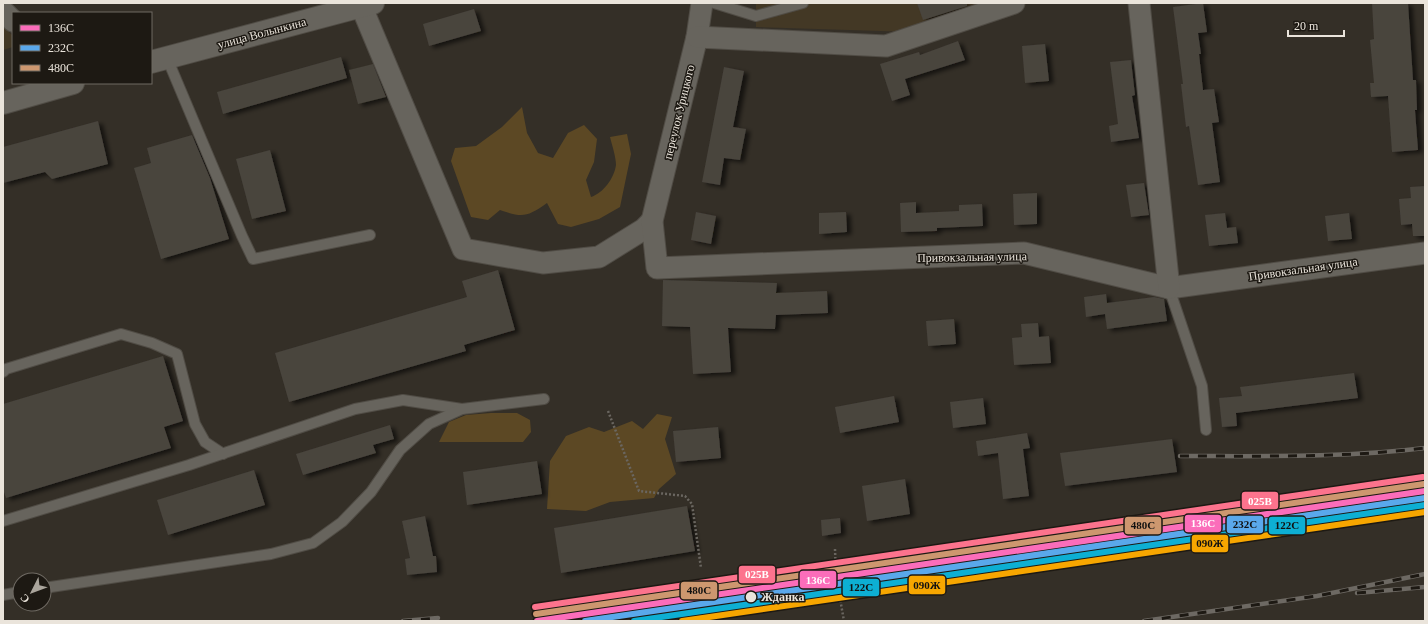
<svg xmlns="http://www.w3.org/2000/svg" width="1428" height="624" font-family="Georgia,serif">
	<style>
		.built { fill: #433825 }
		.green { fill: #5c4824 }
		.building { fill: #48443d; filter: url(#shadow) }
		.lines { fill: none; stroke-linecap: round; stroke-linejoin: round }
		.lane-casing { stroke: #504c45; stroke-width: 12 }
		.street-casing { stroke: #504c45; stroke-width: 23 }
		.secondary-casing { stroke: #504c45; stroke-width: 24 }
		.path { stroke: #6a6660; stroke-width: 2.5; stroke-dasharray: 2 2; stroke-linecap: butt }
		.lane { stroke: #67645d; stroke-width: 10 }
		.street { stroke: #67645d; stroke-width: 21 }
		.secondary { stroke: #67645d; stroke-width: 22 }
		.rail-casing { stroke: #6d6963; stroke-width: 4.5 }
		.rail { stroke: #1d1913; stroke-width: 3; stroke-dasharray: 9; stroke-linecap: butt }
		.rail-1-casing { stroke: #1d1913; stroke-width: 9 }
		.rail-2-casing { stroke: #1d1913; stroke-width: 9 }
		.rail-3-casing { stroke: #1d1913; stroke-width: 9 }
		.rail-4-casing { stroke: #1d1913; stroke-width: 9 }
		.rail-5-casing { stroke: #1d1913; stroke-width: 9 }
		.rail-6-casing { stroke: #1d1913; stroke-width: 9 }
		.rail-1 { stroke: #fb6dba; stroke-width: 6 }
		.rail-2 { stroke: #5aa8eb; stroke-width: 6 }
		.rail-3 { stroke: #cd976f; stroke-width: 6 }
		.rail-4 { stroke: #0dafd3; stroke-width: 6 }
		.rail-5 { stroke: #fc738d; stroke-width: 6 }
		.rail-6 { stroke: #f7a600; stroke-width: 6 }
		.stop-dot { fill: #eae4db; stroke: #1d1913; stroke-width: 1.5 }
		.labels { text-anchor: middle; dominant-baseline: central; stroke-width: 3; stroke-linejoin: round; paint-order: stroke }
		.street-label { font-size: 12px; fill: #eae4db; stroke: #1d1913 }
		.stop-label { font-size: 12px; font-weight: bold; fill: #eae4db; stroke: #1d1913; text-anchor: start }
		.line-badge { stroke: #1d1913; stroke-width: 1.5 }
		.badge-label { font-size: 11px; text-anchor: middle; font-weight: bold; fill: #fff }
		.pale-badge-label { font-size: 11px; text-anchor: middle; font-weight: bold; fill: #111 }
	</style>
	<defs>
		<filter id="shadow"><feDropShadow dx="4.5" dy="2.5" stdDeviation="2" flood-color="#0009"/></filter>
	</defs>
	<rect width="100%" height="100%" fill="#342f27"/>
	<g class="built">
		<polygon points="756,3 1003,3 912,32 756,27"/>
		<polygon points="3,26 13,36 13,47 3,50"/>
	</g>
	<g class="green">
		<path d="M522,107L527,133L538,153L553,158L568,133L584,125L597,139L594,162L586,180L591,197C603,193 614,179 616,165C616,157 612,145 610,137L627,134L631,154L620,207L599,219L571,227L558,224L547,203C527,217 523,218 500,210L488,220L471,217L451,161L455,148L476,146L502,127Z"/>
		<polygon points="491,413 517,413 530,420 531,432 523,442 439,442 449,422 466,415"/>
		<polygon points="657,414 672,417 665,439 676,474 659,489 654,498 610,502 586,511 547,509 550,461 566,436 589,427 604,432 632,421 643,429"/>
	</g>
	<g class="building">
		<polygon points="917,3 967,3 967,6 923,20"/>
		<polygon points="1203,3 1207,32 1198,33 1201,54 1199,54 1203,90 1214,89 1219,122 1212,123 1220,182 1198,185 1189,126 1186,127 1181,84 1183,84 1173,7"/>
		<polygon points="1372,3 1408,3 1413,80 1416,80 1417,110 1415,110 1418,150 1392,152 1388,96 1371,97 1370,83 1374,83 1370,40 1374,39"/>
		<polygon points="474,9 481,31 429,46 423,24"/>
		<polygon points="958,41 965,60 905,79 910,95 892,101 880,64 919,52 920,55"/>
		<polygon points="1045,44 1049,81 1025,83 1022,46"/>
		<polygon points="341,57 347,78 223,114 217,92"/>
		<polygon points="1131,60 1135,95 1132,96 1139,138 1111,142 1109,126 1118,124 1110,62"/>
		<polygon points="373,64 386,97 358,104 349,70"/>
		<polygon points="724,67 744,71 733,127 746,129 740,160 724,158 720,185 702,182"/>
		<polygon points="98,121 108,164 52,179 45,172 3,183 3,147"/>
		<polygon points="192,135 210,178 229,239 161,259 134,168 151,163 147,148"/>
		<polygon points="270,150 286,211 252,219 236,159"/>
		<polygon points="1144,183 1149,215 1131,217 1126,185"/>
		<polygon points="1425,186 1425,236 1413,236 1412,224 1401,225 1399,199 1411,198 1410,187"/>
		<polygon points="1037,193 1037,224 1014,225 1013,194"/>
		<polygon points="916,202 916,213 959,211 959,205 982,204 983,226 937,228 937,231 901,232 900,203"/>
		<polygon points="696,212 716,216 711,244 691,240"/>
		<polygon points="846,212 847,232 819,234 819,213"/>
		<polygon points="1225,213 1227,228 1236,227 1238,243 1209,246 1205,215"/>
		<polygon points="1349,213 1352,239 1328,241 1325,216"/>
		<polygon points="498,270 515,330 464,345 466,351 289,402 275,353 467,297 462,281"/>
		<polygon points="663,280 777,283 776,293 827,291 828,313 776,315 775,329 728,328 731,372 693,374 690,327 662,326"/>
		<polygon points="1106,294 1107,303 1154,297 1164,299 1167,321 1107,329 1105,314 1086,317 1084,297"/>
		<polygon points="954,319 956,344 928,346 926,321"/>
		<polygon points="1038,323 1039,337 1049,336 1051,363 1014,365 1012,338 1022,337 1021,324"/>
		<polygon points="163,356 183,421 164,427 171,448 6,498 3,489 3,404"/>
		<polygon points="1354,373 1358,398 1236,413 1237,426 1222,427 1219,398 1242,396 1240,387"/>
		<polygon points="894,396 899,422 840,433 835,407"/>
		<polygon points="983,398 986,424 953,428 950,402"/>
		<polygon points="390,425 394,439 373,445 376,453 303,475 296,454"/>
		<polygon points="718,427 721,458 676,462 673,431"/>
		<polygon points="1027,433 1030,448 1023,449 1029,496 1003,499 998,453 978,456 976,441"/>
		<polygon points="1172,439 1177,472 1065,486 1060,453"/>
		<polygon points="537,461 542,494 467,505 463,472"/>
		<polygon points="254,470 265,505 168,535 157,500"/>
		<polygon points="905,479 910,514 867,521 862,486"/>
		<polygon points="687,506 695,551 561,573 554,528"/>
		<polygon points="425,516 433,556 436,556 437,572 407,575 405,559 410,558 402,521"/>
		<polygon points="840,518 841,533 822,536 821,520"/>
	</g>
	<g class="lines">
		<defs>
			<g id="lane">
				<polyline points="714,3 756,16 803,3"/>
				<polyline points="167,58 242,236 253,259 370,235"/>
				<polyline points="1169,288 1202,386 1206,430"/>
				<polyline points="3,372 6,369 121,334 152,343 177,354 195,424 205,442 223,454"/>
				<polyline points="3,521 189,465 355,409 403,400 462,409"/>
				<polyline points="44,588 271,554 313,543 342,522 371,492 400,450 429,424 462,409 544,399"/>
				<polyline points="3,595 20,592"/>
			</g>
			<g id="street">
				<polyline points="360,3 463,249 543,263 599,257 644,229 652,221"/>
				<polyline points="702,3 697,37 652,221 657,268 1024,253 1169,288 1425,253"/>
				<polyline points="1139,3 1169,288"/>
				<polyline points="3,11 13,21"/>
				<polyline points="697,37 886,46 1014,3"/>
			</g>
			<g id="secondary">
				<polyline points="151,62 373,3"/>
				<polyline points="3,103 73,83"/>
			</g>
		</defs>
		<use href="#lane" class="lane-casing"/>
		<use href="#street" class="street-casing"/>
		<use href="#secondary" class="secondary-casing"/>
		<g class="path">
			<polyline points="608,411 639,491 685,496 692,504 701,568"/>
			<polyline points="835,549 836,576 844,621"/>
		</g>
		<use href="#lane" class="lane"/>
		<use href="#street" class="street"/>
		<use href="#secondary" class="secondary"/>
		<defs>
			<g id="rail">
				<path d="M1180,456C1261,456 1344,458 1425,448"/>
				<polyline points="1357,593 1425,587"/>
				<polyline points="403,621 438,618"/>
				<polyline points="1144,621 1317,596 1425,574"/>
			</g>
		</defs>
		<use href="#rail" class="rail-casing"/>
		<use href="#rail" class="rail"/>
		<defs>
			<polyline id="rail-1" points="537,621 1425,491"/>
			<polyline id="rail-2" points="585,621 1425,498"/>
			<polyline id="rail-3" points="536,614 1424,484"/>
			<polyline id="rail-4" points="634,621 1425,505"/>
			<polyline id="rail-5" points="535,607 1423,477"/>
			<polyline id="rail-6" points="682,621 1425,512"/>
		</defs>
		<use href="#rail-1" class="rail-1-casing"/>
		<use href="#rail-2" class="rail-2-casing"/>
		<use href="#rail-3" class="rail-3-casing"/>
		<use href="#rail-4" class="rail-4-casing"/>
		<use href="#rail-5" class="rail-5-casing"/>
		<use href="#rail-6" class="rail-6-casing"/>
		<use href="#rail-1" class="rail-1"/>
		<use href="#rail-2" class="rail-2"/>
		<use href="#rail-3" class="rail-3"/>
		<use href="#rail-4" class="rail-4"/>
		<use href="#rail-5" class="rail-5"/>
		<use href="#rail-6" class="rail-6"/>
	</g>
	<circle class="stop-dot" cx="751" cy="597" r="6"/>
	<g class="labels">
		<g class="street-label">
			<text transform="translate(262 33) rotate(-15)">улица Волынкина</text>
			<text transform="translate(679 112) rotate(-76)">переулок Урицкого</text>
			<text transform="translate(972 257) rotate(-1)">Привокзальная улица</text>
			<text transform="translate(1303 269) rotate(-8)">Привокзальная улица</text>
		</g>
		<g class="stop-label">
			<text x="761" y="597">Жданка</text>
		</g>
	</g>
	<g class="line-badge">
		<rect x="1241" y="491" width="38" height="19" rx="4" fill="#fc738d"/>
		<rect x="1184" y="514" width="38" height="19" rx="4" fill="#fb6dba"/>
		<rect x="1226" y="515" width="38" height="19" rx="4" fill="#5aa8eb"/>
		<rect x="1124" y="516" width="38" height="19" rx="4" fill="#cd976f"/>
		<rect x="1268" y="516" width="38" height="19" rx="4" fill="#0dafd3"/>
		<rect x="1191" y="534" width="38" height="19" rx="4" fill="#f7a600"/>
		<rect x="738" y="565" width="38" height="19" rx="4" fill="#fc738d"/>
		<rect x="799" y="570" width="38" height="19" rx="4" fill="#fb6dba"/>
		<rect x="908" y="575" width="38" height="20" rx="4" fill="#f7a600"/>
		<rect x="842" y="578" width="38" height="19" rx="4" fill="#0dafd3"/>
		<rect x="680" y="581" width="38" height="19" rx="4" fill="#cd976f"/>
	</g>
	<g class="badge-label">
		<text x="1260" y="505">025В</text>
		<text x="1203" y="527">136С</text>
		<text x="757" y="578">025В</text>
		<text x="818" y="584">136С</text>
	</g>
	<g class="pale-badge-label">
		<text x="1245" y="528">232C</text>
		<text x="1143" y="529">480С</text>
		<text x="1287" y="529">122С</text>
		<text x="1210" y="547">090Ж</text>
		<text x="927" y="589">090Ж</text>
		<text x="861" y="591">122С</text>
		<text x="699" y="594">480С</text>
	</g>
	<rect width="1428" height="624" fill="none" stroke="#eae4db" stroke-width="8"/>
	<rect x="12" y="12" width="140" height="72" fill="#1d1913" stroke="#6f6a63"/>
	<rect x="20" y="25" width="20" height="6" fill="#fb6dba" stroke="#6f6a63"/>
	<text x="48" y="32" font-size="12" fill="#eae4db">136С</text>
	<rect x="20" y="45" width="20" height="6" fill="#5aa8eb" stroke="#6f6a63"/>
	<text x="48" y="52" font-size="12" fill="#eae4db">232C</text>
	<rect x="20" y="65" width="20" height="6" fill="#cd976f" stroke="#6f6a63"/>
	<text x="48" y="72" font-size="12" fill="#eae4db">480С</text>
	<g transform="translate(32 592) rotate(228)"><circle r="19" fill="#1d1913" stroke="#6f6a63"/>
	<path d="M0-3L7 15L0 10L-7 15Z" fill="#aaa59c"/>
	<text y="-6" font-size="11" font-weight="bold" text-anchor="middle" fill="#eae4db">С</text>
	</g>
	<path d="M1288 30v6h56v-6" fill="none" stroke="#eae4db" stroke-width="2"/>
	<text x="1294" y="30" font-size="12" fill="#eae4db" stroke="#1d1913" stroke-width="3" paint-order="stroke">20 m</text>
</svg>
